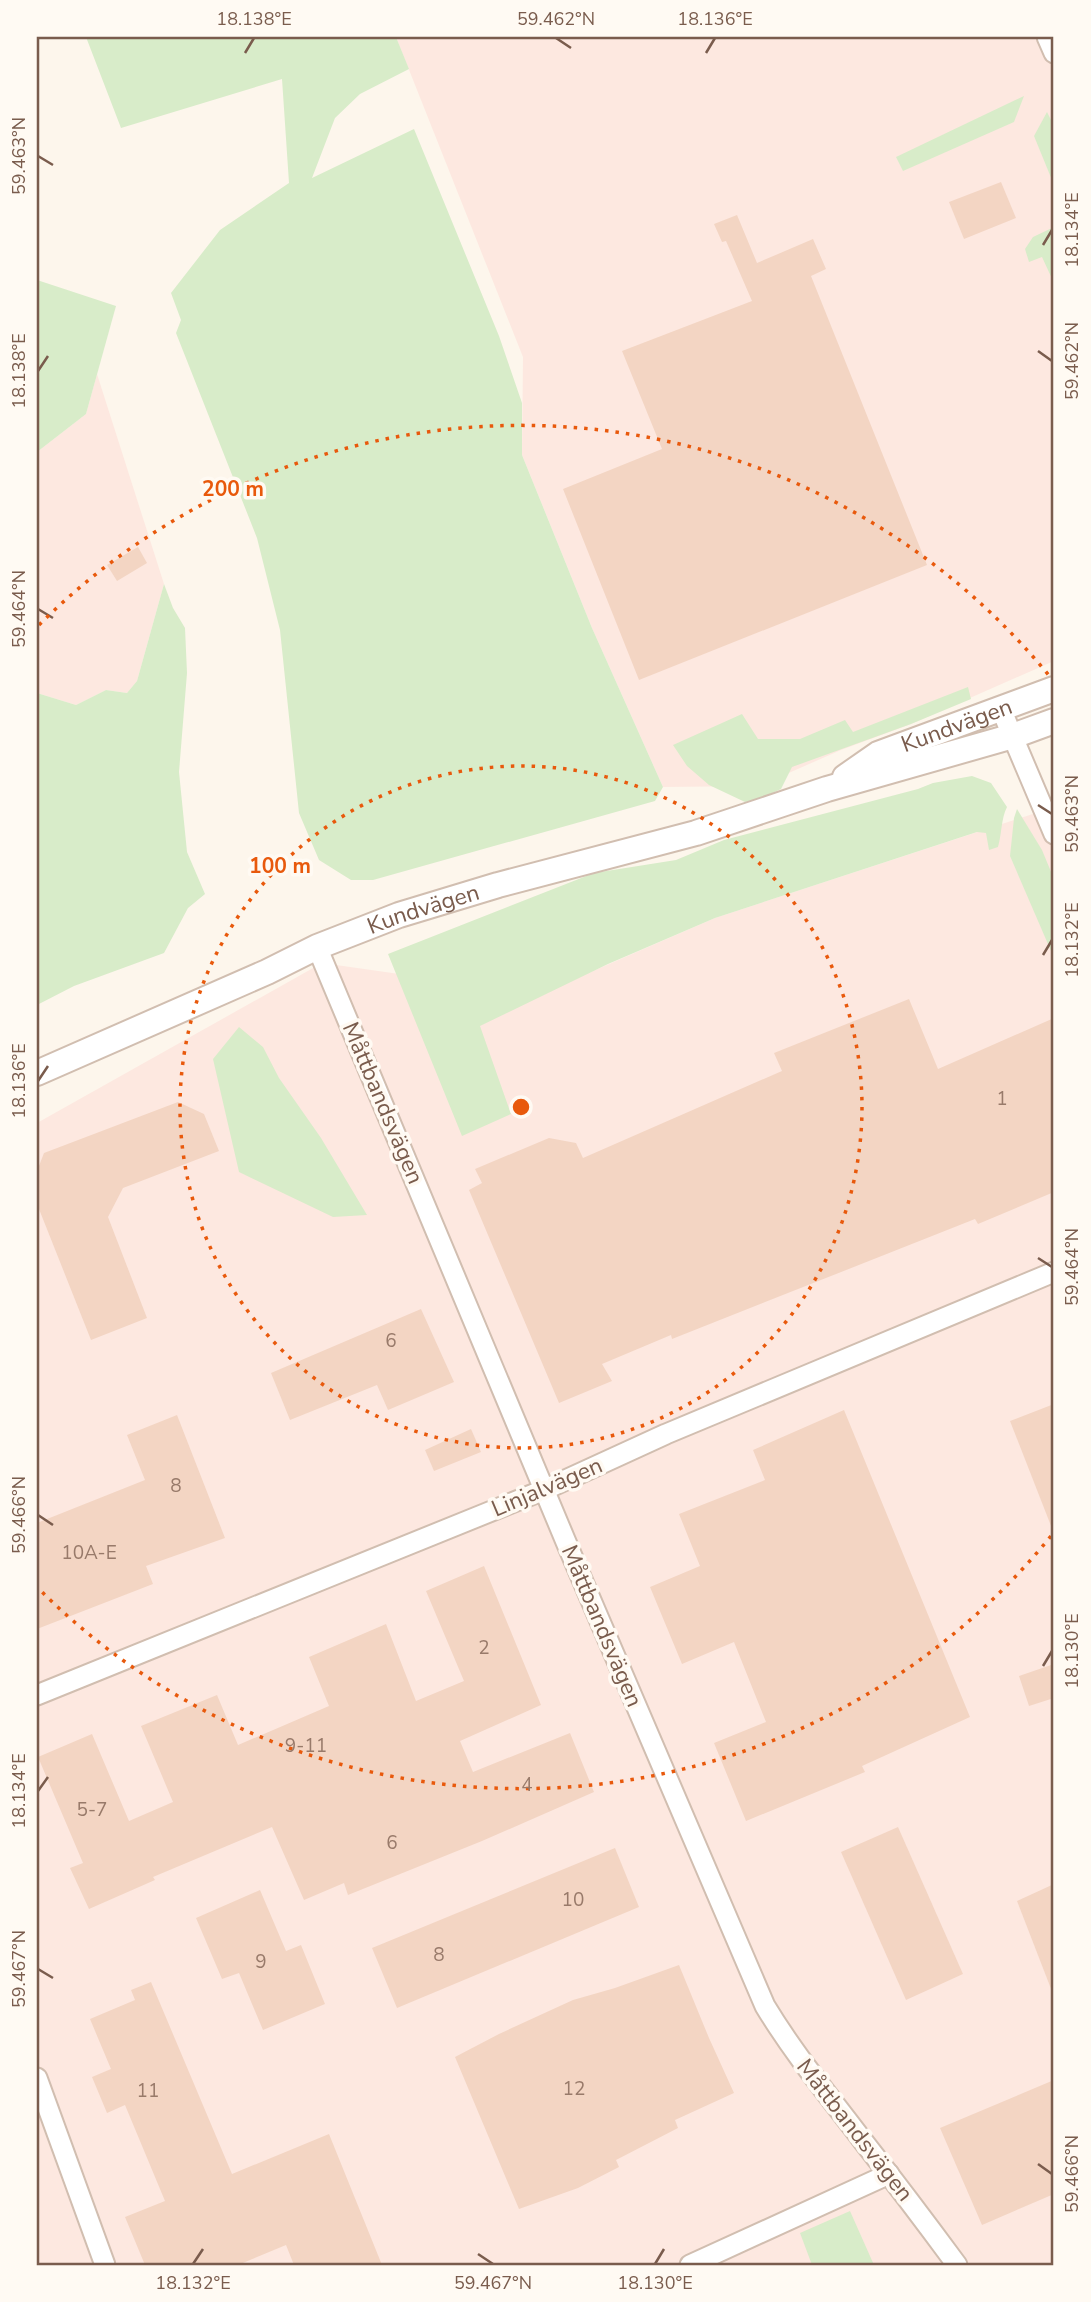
<svg xmlns="http://www.w3.org/2000/svg" width="1091" height="2302" font-family="'Nunito Sans',sans-serif">
	<style>
		.commercial { fill: #fde8e0 }
		.green { fill: #d8ecc9 }
		.building { fill: #f3d5c3 }
		.lines { fill: none; stroke-linecap: round; stroke-linejoin: round }
		.minor-casing { stroke: #d1beb0; stroke-width: 23 }
		.tertiary-casing { stroke: #d1beb0; stroke-width: 28 }
		.minor { stroke: #fff; stroke-width: 19 }
		.tertiary { stroke: #fff; stroke-width: 24 }
		.ticks { fill: none; stroke: #7a5c4d; stroke-width: 2.5 }
		.ring { fill: none; stroke: #e8590c; stroke-width: 3.5; stroke-dasharray: 3.5 7 }
		.labels { text-anchor: middle; dominant-baseline: central; stroke-width: 7; stroke-linejoin: round; paint-order: stroke }
		.number-label { font-size: 19px; fill: #987a6a }
		.street-label { font-size: 23px; fill: #7a5c4d; stroke: #fffaf3 }
		.centre { fill: #e8590c; stroke: #fffaf3; stroke-width: 3.5 }
		.ring-label { font-size: 21px; text-anchor: middle; font-weight: bold; fill: #e8590c; stroke: #fffaf3; stroke-width: 7; stroke-linejoin: round; paint-order: stroke }
		.neatline { fill: none; stroke: #7a5c4d; stroke-width: 2.5 }
		.ticks-label { font-size: 18px; text-anchor: middle; fill: #7a5c4d }
	</style>
	<rect width="100%" height="100%" fill="#fdf6ec"/>
	<g class="commercial">
		<polygon points="396,37 1054,37 1054,661 911,724 841,750 759,786 663,787 592,628 522,455 523,357"/>
		<polygon points="97,374 164,584 137,681 127,693 106,690 76,705 37,693 37,452 86,414"/>
		<polygon points="1054,807 1054,2265 37,2265 37,1123 322,963 540,994 715,918"/>
	</g>
	<g class="green">
		<polygon points="86,37 396,37 409,69 360,94 335,118 312,178 414,129 499,336 522,403 522,455 592,628 663,787 655,801 373,880 351,880 319,860 299,813 280,630 257,538 176,333 181,320 171,293 220,230 289,183 282,79 121,128"/>
		<polygon points="1024,96 1014,122 903,171 896,157"/>
		<polygon points="1047,112 1054,126 1054,185 1034,136"/>
		<polygon points="1054,227 1054,283 1042,257 1029,262 1025,249 1033,237"/>
		<polygon points="37,280 116,306 86,414 37,452"/>
		<polygon points="164,584 173,608 185,628 187,673 179,772 187,852 205,894 188,908 164,953 74,986 37,1005 37,693 76,705 106,690 127,693 137,681"/>
		<polygon points="968,687 971,699 911,724 792,767 781,789 757,800 745,802 709,785 687,766 673,745 742,714 758,739 800,739 845,720 853,732"/>
		<path d="M972,776L991,783L1007,807C1001,819 1002,833 998,847L989,850L986,833L977,832L715,918L608,964L480,1026L511,1114L462,1136L388,954L594,873L676,860L724,840L918,789L933,783Z"/>
		<polygon points="1017,809 1042,850 1054,879 1054,958 1010,856 1014,818"/>
		<polygon points="239,1027 263,1047 279,1078 321,1138 367,1215 333,1217 239,1172 213,1059"/>
		<polygon points="850,2211 874,2265 812,2265 800,2233"/>
	</g>
	<g class="building">
		<polygon points="1001,182 1016,218 964,239 949,202"/>
		<polygon points="737,215 757,263 813,239 826,269 811,276 927,565 639,680 563,489 662,449 622,351 752,301 726,241 722,242 714,224"/>
		<polygon points="138,547 147,563 117,581 107,565"/>
		<polygon points="909,999 938,1069 1054,1018 1054,1192 978,1224 975,1219 672,1339 671,1335 602,1364 612,1381 559,1403 469,1190 482,1183 475,1169 549,1138 576,1143 583,1158 782,1071 774,1053"/>
		<polygon points="178,1102 204,1114 219,1151 123,1188 108,1217 147,1318 91,1340 37,1204 37,1171 44,1153"/>
		<polygon points="421,1309 454,1382 388,1410 377,1385 290,1420 271,1373"/>
		<polygon points="1054,1404 1054,1531 1053,1531 1010,1421"/>
		<polygon points="844,1410 970,1717 862,1766 865,1772 746,1821 714,1743 766,1722 734,1642 682,1664 650,1587 700,1566 679,1514 765,1480 753,1450"/>
		<polygon points="177,1415 225,1538 146,1566 153,1584 37,1629 37,1523 145,1480 127,1435"/>
		<polygon points="471,1429 481,1452 434,1471 425,1450"/>
		<polygon points="484,1566 541,1705 460,1741 473,1772 570,1733 594,1792 482,1841 348,1895 344,1883 304,1900 272,1827 153,1877 155,1880 89,1909 70,1868 83,1863 38,1757 92,1734 129,1821 173,1802 141,1726 217,1695 238,1745 329,1706 309,1657 386,1624 416,1701 464,1681 426,1591"/>
		<polygon points="1054,1664 1054,1698 1029,1706 1019,1676"/>
		<polygon points="898,1827 963,1974 906,2000 841,1852"/>
		<polygon points="615,1848 639,1907 397,2008 372,1948"/>
		<polygon points="1054,1884 1054,1994 1053,1994 1017,1901"/>
		<polygon points="260,1890 286,1951 301,1945 325,2004 263,2030 239,1973 222,1979 196,1918"/>
		<polygon points="679,1965 709,2038 734,2093 675,2120 678,2128 616,2160 619,2167 578,2188 519,2209 455,2057 499,2034 573,2000 615,1988"/>
		<polygon points="151,1982 232,2174 329,2134 382,2265 294,2265 286,2245 238,2265 145,2265 125,2217 165,2201 125,2105 107,2113 92,2077 111,2069 90,2019 135,2000 131,1990"/>
		<polygon points="1054,2080 1054,2194 982,2225 940,2128"/>
	</g>
	<g class="lines">
		<defs>
			<g id="minor">
				<polyline points="1047,37 1054,53"/>
				<polyline points="1001,709 1054,834"/>
				<path d="M317,947L566,1542L765,2006C794,2054 829,2096 863,2141C895,2182 926,2223 957,2265"/>
				<polyline points="37,1695 546,1489 666,1434 1054,1272"/>
				<polyline points="37,2078 105,2265"/>
				<polyline points="690,2265 889,2174"/>
			</g>
			<g id="tertiary">
				<path id="s1" d="M845,777L878,754L1054,689"/>
				<path id="s2" d="M37,1073L267,972L317,947L399,915L498,885L696,833L827,789L1013,736L1054,721"/>
			</g>
		</defs>
		<use href="#minor" class="minor-casing"/>
		<use href="#tertiary" class="tertiary-casing"/>
		<use href="#minor" class="minor"/>
		<use href="#tertiary" class="tertiary"/>
	</g>
	<path class="ticks" d="M556,38L571,48M245,53L254,38M706,53L715,38M38,156L53,165M1043,245L1052,230M1038,351L1052,361M38,371L48,356M38,609L53,618M1038,805L1052,814M1043,955L1052,940M38,1081L48,1066M1038,1258L1052,1267M38,1515L53,1525M1043,1666L1052,1651M38,1791L48,1777M38,1969L53,1978M1038,2164L1052,2174M478,2254L493,2264M193,2264L203,2249M655,2264L664,2249"/>
	<g class="ring">
		<circle cx="521" cy="1107" r="341"/>
		<path d="M1051 1536A682 682 0 0 1 39 1589M39 625A682 682 0 0 1 1051 678"/>
	</g>
	<g class="labels">
		<g class="number-label">
			<text x="1002" y="1099">1</text>
			<text x="391" y="1341">6</text>
			<text x="176" y="1486">8</text>
			<text x="89" y="1553">10A-E</text>
			<text x="484" y="1648">2</text>
			<text x="306" y="1746">9-11</text>
			<text x="527" y="1785">4</text>
			<text x="92" y="1810">5-7</text>
			<text x="392" y="1843">6</text>
			<text x="573" y="1900">10</text>
			<text x="439" y="1955">8</text>
			<text x="261" y="1962">9</text>
			<text x="574" y="2089">12</text>
			<text x="148" y="2091">11</text>
		</g>
		<g class="street-label">
			<text stroke="none"><textPath href="#s1" startOffset="124">Kundvägen</textPath></text>
			<text stroke="none"><textPath href="#s2" startOffset="420">Kundvägen</textPath></text>
			<text transform="translate(383 1103) rotate(67)">Måttbandsvägen</text>
			<text transform="translate(547 1487) rotate(-23)">Linjalvägen</text>
			<text transform="translate(602 1626) rotate(67)">Måttbandsvägen</text>
			<text transform="translate(855 2130) rotate(52)">Måttbandsvägen</text>
		</g>
	</g>
	<circle cx="521" cy="1107" r="10" class="centre"/>
	<g class="ring-label">
		<text x="233" y="496">200 m</text>
		<text x="280" y="873">100 m</text>
	</g>
	<rect width="1091" height="2302" fill="none" stroke="#fffaf3" stroke-width="77"/>
	<rect x="38" y="38" width="1014" height="2226" class="neatline"/>
	<g class="ticks-label">
		<text x="254" y="25">18.138°E</text>
		<text x="556" y="25">59.462°N</text>
		<text x="715" y="25">18.136°E</text>
		<text transform="translate(19 156) rotate(-90)" y="6">59.463°N</text>
		<text transform="translate(1072 230) rotate(-90)" y="6">18.134°E</text>
		<text transform="translate(1072 361) rotate(-90)" y="6">59.462°N</text>
		<text transform="translate(19 371) rotate(-90)" y="6">18.138°E</text>
		<text transform="translate(19 609) rotate(-90)" y="6">59.464°N</text>
		<text transform="translate(1072 814) rotate(-90)" y="6">59.463°N</text>
		<text transform="translate(1072 940) rotate(-90)" y="6">18.132°E</text>
		<text transform="translate(19 1081) rotate(-90)" y="6">18.136°E</text>
		<text transform="translate(1072 1267) rotate(-90)" y="6">59.464°N</text>
		<text transform="translate(19 1515) rotate(-90)" y="6">59.466°N</text>
		<text transform="translate(1072 1651) rotate(-90)" y="6">18.130°E</text>
		<text transform="translate(19 1791) rotate(-90)" y="6">18.134°E</text>
		<text transform="translate(19 1969) rotate(-90)" y="6">59.467°N</text>
		<text transform="translate(1072 2174) rotate(-90)" y="6">59.466°N</text>
		<text x="193" y="2289">18.132°E</text>
		<text x="493" y="2289">59.467°N</text>
		<text x="655" y="2289">18.130°E</text>
	</g>
</svg>
